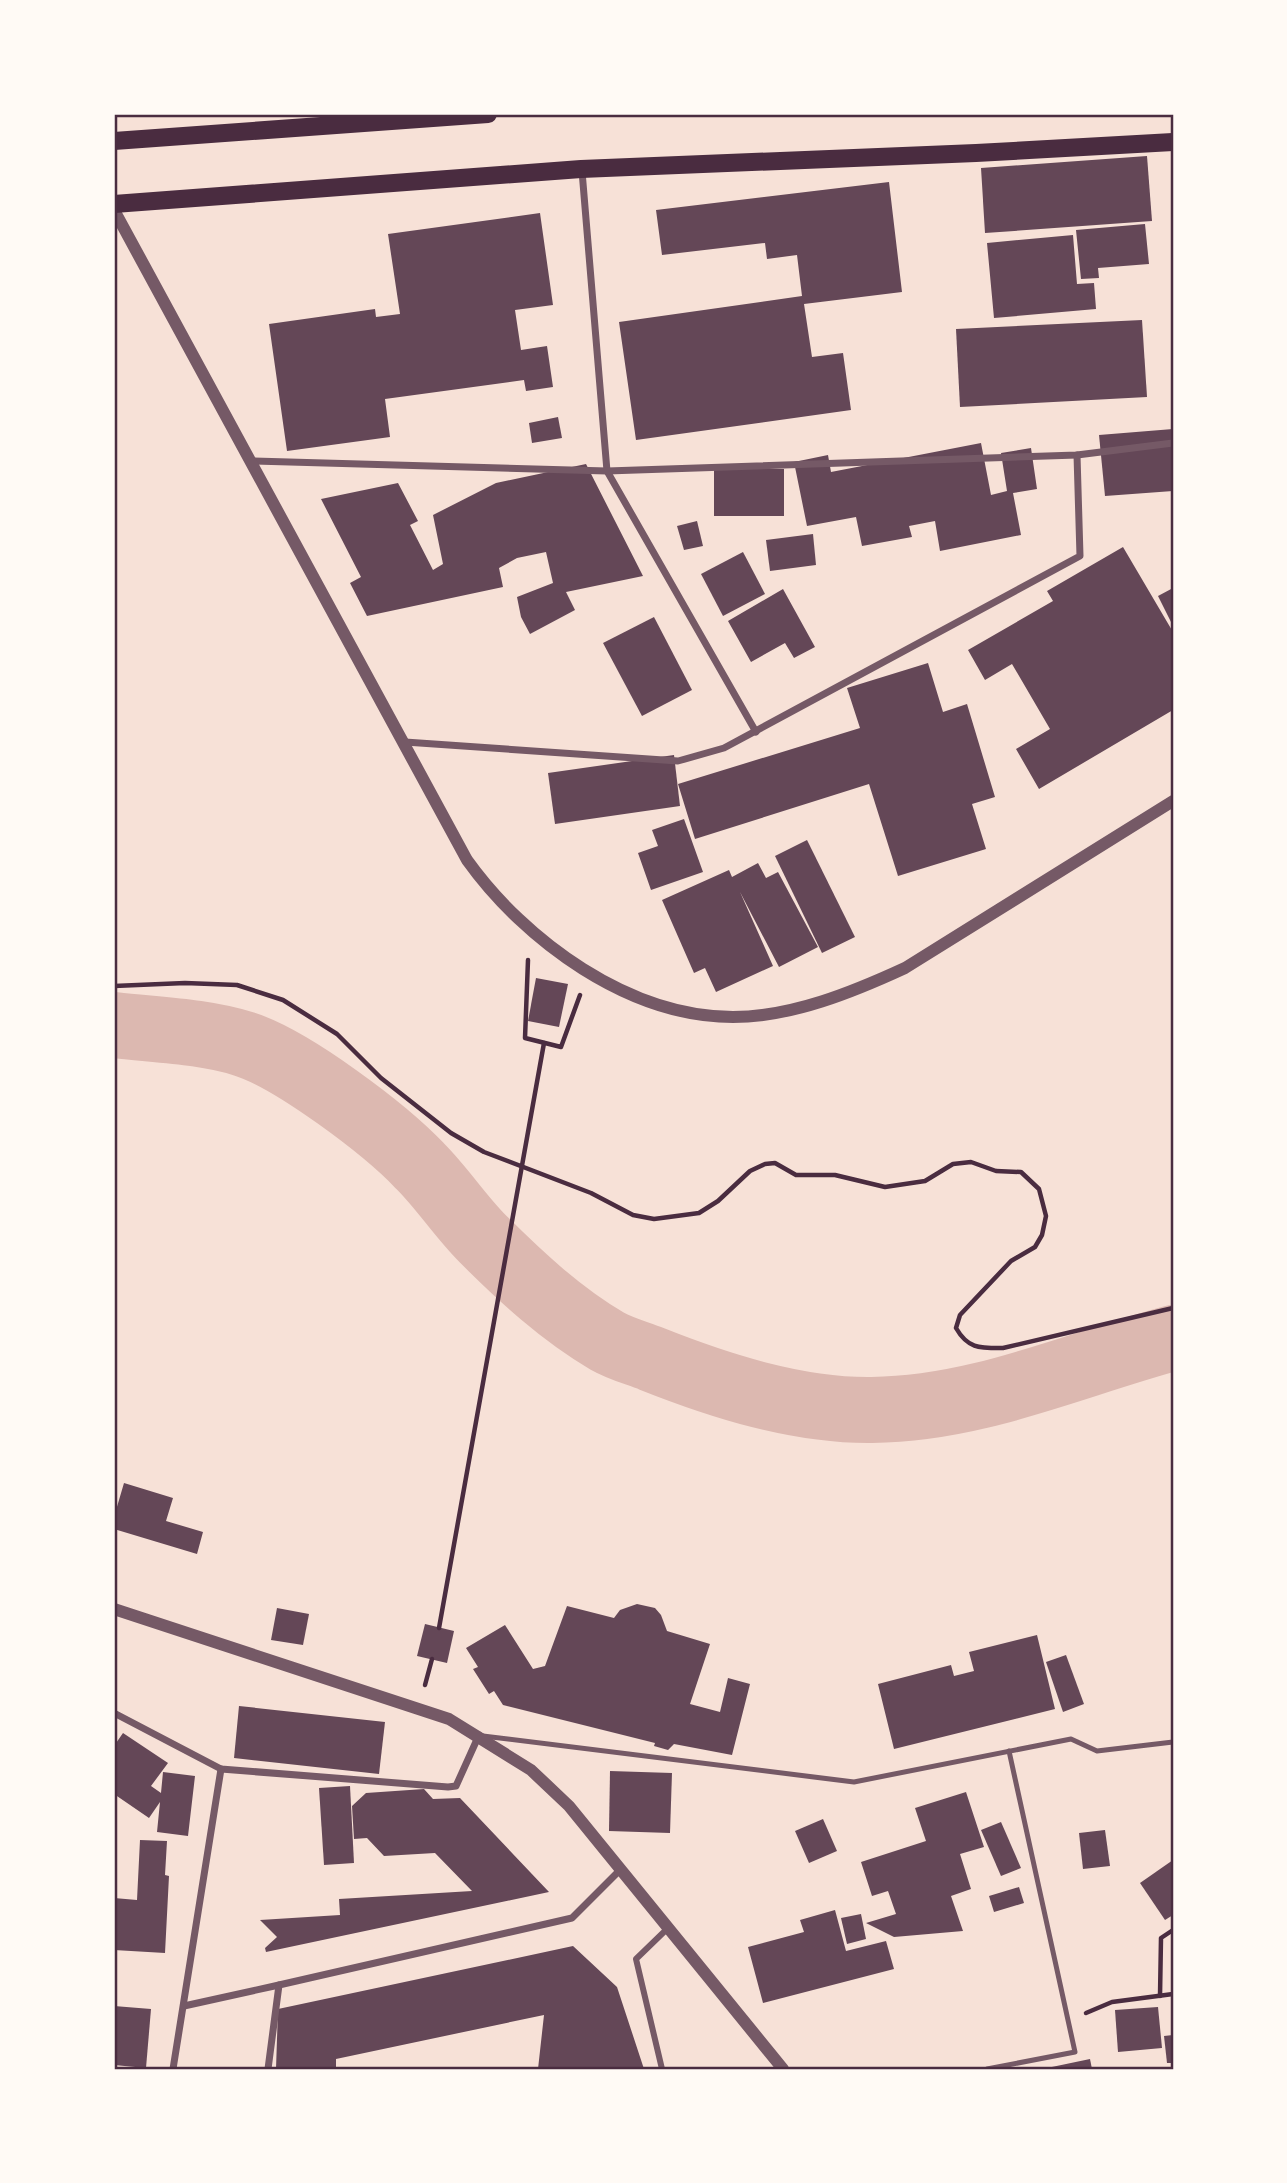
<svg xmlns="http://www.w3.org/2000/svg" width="1287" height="2183" font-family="Barlow,sans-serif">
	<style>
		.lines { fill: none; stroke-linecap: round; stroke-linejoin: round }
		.river { stroke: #dcb8b0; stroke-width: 66 }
		.building { fill: #644757 }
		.path { stroke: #4a2c40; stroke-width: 4.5 }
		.service { stroke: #755966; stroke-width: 5 }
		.pedestrian { stroke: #755966; stroke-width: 6 }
		.minor { stroke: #755966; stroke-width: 7 }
		.tertiary { stroke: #755966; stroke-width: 12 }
		.primary { stroke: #4a2c40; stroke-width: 18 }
		.neatline { fill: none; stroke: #4a2c40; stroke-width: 2.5 }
	</style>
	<rect width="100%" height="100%" fill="#f7e1d7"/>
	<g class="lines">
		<path class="river" d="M114,1025C156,1030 203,1031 244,1044C292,1059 385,1129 420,1166C443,1189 460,1216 483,1239C521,1277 561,1314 607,1341C621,1349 637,1353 652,1359C720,1386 798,1411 872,1410C978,1409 1073,1365 1173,1338"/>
	</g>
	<g class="building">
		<polygon points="1147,156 1152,221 985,233 981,168"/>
		<polygon points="889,182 902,292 804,304 812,357 843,353 851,410 636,440 619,322 802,296 797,255 767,259 765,243 662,255 656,210"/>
		<polygon points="540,213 553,305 515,310 521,350 547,346 553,387 526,391 524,380 385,399 390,437 287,451 269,324 375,309 376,317 400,314 388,234"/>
		<polygon points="1145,224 1149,264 1098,268 1099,278 1081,279 1076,230"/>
		<polygon points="1073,235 1077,284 1094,283 1096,309 994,318 987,243"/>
		<polygon points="1142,320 1147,397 960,407 956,329"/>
		<polygon points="558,417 562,438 532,443 529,423"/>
		<polygon points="1173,429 1173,491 1105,496 1099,435"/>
		<polygon points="981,443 991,495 1007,491 1001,453 1031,448 1037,489 1013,493 1021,535 940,551 935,521 909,526 912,537 862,546 856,517 807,526 794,462 828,455 831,472"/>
		<polygon points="586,464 643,576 566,592 575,610 530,634 521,617 517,597 553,583 546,552 517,558 499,568 503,587 367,616 350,583 361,577 321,499 398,483 418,521 410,525 433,570 443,564 433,515 496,483"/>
		<rect x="714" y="469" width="70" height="47"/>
		<polygon points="697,521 703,546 684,550 677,526"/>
		<polygon points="813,534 816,565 770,571 766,540"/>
		<polygon points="1123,547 1173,632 1173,710 1039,789 1016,749 1050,729 1012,664 985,680 968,650 1053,601 1047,591"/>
		<polygon points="743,552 765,594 723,616 701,574"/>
		<polygon points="1173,588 1173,626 1158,596"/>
		<polygon points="783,589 815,647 794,658 785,643 751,662 728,621"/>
		<polygon points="654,617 692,690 642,716 603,643"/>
		<polygon points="928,663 943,712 967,704 995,797 972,804 986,849 898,876 869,784 695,839 678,784 860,728 847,688"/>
		<polygon points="674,755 680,806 555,824 548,773"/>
		<polygon points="684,819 703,872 651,890 638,853 658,846 652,830"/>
		<polygon points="807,840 855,937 822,953 775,856"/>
		<polygon points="758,863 766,878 778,872 818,947 779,967 740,892 773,966 716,992 705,968 694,973 662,900 729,870 732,877"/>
		<polygon points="536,978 568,984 559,1027 528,1021"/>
		<polygon points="124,1483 173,1498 166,1521 203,1532 197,1554 114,1529 114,1517"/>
		<polygon points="637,1604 655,1608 661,1615 667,1631 710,1644 690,1704 720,1712 728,1678 750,1684 732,1755 674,1744 668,1750 654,1746 655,1743 503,1705 494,1691 489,1694 473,1669 478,1667 466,1648 505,1625 533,1669 545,1666 567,1606 614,1618 620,1610"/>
		<polygon points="277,1608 309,1614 303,1645 271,1640"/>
		<polygon points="425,1624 454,1631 447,1663 417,1656"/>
		<polygon points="1037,1635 1055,1709 894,1749 878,1684 951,1665 954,1676 974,1671 969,1652"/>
		<polygon points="1066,1655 1084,1704 1063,1712 1046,1662"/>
		<polygon points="239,1706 385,1722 379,1774 234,1758"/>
		<polygon points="123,1733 168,1763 151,1786 161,1793 163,1772 195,1776 188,1836 157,1832 160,1802 149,1818 114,1794 114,1746"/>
		<polygon points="610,1771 672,1773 670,1833 609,1831"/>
		<polygon points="350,1786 354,1863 324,1865 319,1788"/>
		<polygon points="424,1789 433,1799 460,1798 549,1892 266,1952 265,1948 277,1937 260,1920 340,1915 339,1899 472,1891 435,1853 384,1856 367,1838 354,1839 352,1806 366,1793"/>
		<polygon points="966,1792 984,1847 960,1854 971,1889 951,1896 963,1931 894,1937 866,1923 896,1914 888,1891 872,1896 861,1862 926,1841 915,1808"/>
		<polygon points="823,1819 837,1851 809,1863 795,1831"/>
		<polygon points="1001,1822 1021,1868 1001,1876 981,1830"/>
		<polygon points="1105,1830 1110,1866 1083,1869 1079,1833"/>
		<polygon points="140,1840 167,1841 165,1875 169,1876 165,1953 114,1950 114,1898 137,1900"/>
		<polygon points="1173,1860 1173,1915 1165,1920 1140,1883"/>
		<polygon points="1019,1887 1024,1903 994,1912 989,1896"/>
		<polygon points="835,1910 846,1951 886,1941 894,1969 763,2003 748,1947 804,1932 800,1920"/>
		<polygon points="861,1914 866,1939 847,1944 841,1918"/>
		<polygon points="573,1946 617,1987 644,2069 538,2069 544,2015 336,2059 336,2069 276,2069 278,2009"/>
		<polygon points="114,2006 151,2009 146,2068 114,2065"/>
		<polygon points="1158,2007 1162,2048 1118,2052 1115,2010"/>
		<polygon points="1173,2035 1173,2063 1167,2063 1164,2036"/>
		<polygon points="1090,2059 1092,2069 1047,2069 1047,2068"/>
	</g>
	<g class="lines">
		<g class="path">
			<polyline points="528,960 525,1038 561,1047 580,995"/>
			<path d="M114,986L185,983L237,985L283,1000L337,1034L381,1078L451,1133L484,1152L591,1193L633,1215L654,1219L699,1213L718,1201L750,1171L765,1164L775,1163L796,1175H835L885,1187L925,1181L953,1164L971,1162L996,1171L1021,1172L1039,1189L1046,1216L1042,1235L1035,1247L1011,1261L960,1315L956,1328C968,1349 980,1348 1003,1348L1173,1308"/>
			<polyline points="439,1628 544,1043"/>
			<polyline points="425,1685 432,1659"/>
			<polyline points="1160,1996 1161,1938 1173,1930"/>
			<polyline points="1086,2013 1112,2002 1173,1994"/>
		</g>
		<g class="service">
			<polyline points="483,1736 854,1782 1071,1739 1097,1751 1173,1742"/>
			<polyline points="987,2069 1075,2052 1009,1751"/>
		</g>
		<polyline class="pedestrian" points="662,2069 636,1959 668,1928"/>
		<g class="minor">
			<polyline points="582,171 607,471 756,732"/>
			<polyline points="251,461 607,471 1077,455 1173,443"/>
			<polyline points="405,742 678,761 724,748 1080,556 1077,455"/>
			<polyline points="114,1713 221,1769 448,1787 456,1786 479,1735"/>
			<polyline points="184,2006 279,1985"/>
			<polyline points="173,2069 221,1769"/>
			<polyline points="268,2069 279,1985 572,1918 620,1870"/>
		</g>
		<g class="tertiary">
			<path d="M114,210L467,860C525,941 629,1017 733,1017C792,1017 853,992 905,968L1173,801"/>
			<polyline points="114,1609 449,1719 531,1770 569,1806 783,2069"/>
		</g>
		<g class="primary">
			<polyline points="114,141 488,114"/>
			<polyline points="114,204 581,169 976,153 1173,142"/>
		</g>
	</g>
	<rect width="1287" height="2183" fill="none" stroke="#fffaf5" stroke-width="231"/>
	<rect x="116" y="116" width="1056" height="1952" class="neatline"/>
</svg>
